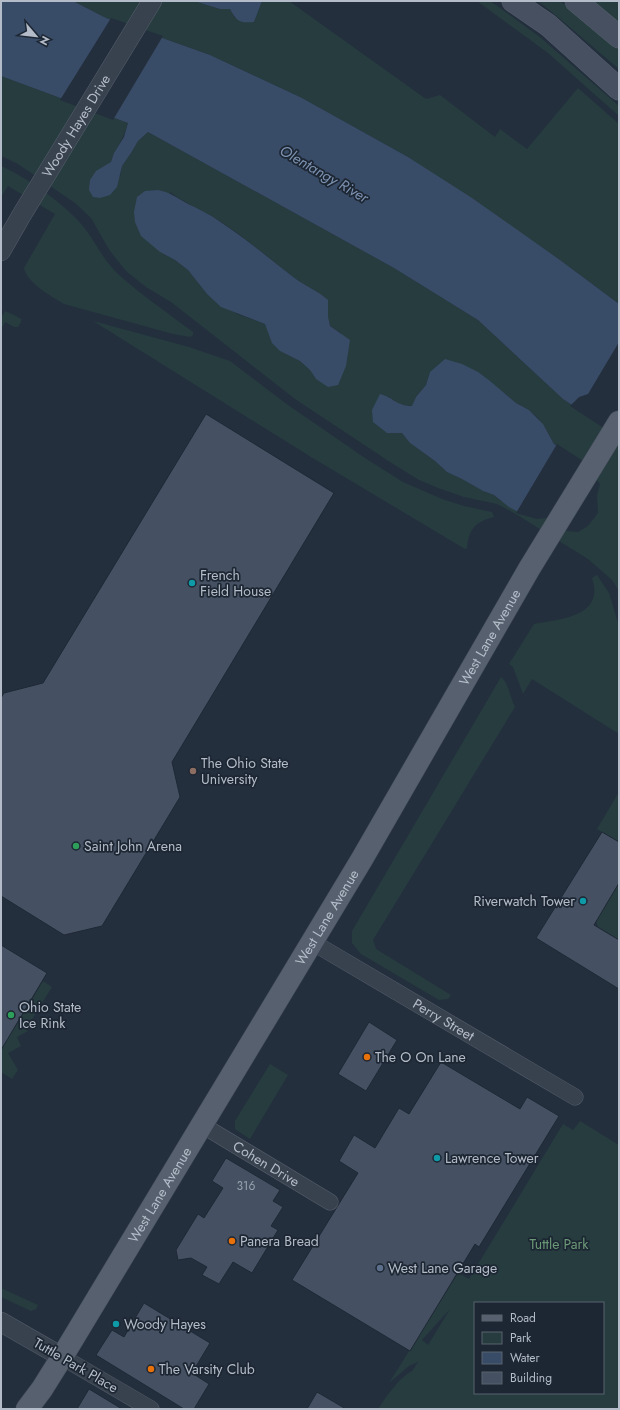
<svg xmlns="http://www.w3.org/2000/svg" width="620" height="1410" font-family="Jost,sans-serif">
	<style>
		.green { fill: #263c3f; fill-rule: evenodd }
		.water { fill: #394c67 }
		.pier { fill: #242f3e }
		.building { fill: #455162; stroke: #1f2835 }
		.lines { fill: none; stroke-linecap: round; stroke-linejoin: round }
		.minor-casing { stroke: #565f6c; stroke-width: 17 }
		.tertiary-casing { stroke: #565f6c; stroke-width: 20 }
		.secondary-casing { stroke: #565f6c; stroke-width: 23 }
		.primary-casing { stroke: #414a57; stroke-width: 23 }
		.minor { stroke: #38414e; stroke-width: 16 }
		.tertiary { stroke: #38414e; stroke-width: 19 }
		.secondary { stroke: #465061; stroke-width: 22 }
		.primary { stroke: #56606e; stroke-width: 22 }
		.culture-dot { fill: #0f9aa8; stroke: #1d2633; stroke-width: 1.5 }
		.education-dot { fill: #8d6e63; stroke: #1d2633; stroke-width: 1.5 }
		.leisure-dot { fill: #2e9e5b; stroke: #1d2633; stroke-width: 1.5 }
		.food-dot { fill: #e8710a; stroke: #1d2633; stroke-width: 1.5 }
		.service-dot { fill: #5c6f8a; stroke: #1d2633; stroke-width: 1.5 }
		.labels { text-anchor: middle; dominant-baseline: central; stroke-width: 3.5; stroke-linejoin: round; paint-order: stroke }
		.number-label { font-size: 12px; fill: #98a1af }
		.street-label { font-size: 14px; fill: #b4bcc9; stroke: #1d2633 }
		.poi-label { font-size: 14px; fill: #b4bcc9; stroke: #1d2633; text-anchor: start }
		.park-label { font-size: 14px; fill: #6b9a76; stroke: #1d2633 }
		.water-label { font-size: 15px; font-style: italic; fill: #7c92b1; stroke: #1d2633 }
	</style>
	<rect width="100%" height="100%" fill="#242f3e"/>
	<g class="green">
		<polygon points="73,1 194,1 220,9 230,9 235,18 254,22 262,1 289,1 426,99 440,95 495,137 500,129 527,149 578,88 619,124 619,304 560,260 408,157 302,98 210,55 106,18"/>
		<polygon points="477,1 490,1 503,10 541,38 619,106 619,116 548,53"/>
		<polygon points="538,1 560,1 612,43 619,49 619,69 559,18"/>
		<polygon points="591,1 619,1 619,24"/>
		<path d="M1,76L128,123C124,138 116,148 111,162L120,177L122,166L131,153L138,141L148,132L394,268L478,320L563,399L619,436V591L612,580L588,559L514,513L497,504L464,497L438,488L419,480L390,462L295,399L171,302L146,287L126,271L110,251L91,218L75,203L18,164L1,156ZM170,192C183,202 198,208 213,217C241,234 266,256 292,276C303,285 317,290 327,300L328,316L330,326L341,333L316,379L310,370L300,361L280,351L265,324L237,314L207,294L188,270L175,260L160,252ZM430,372L504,393L516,403L529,410L538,418L549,434L554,444L574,458L501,501L494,495L483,491L462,479L447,472L435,461L410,443L402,433H387L388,396C395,403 402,406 413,406L416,397L426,385Z"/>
		<path d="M1,166C28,178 68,206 86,230C97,245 104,261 118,274C141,295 168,313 193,332V335L190,337L173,334L64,304C52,297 27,283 24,268L55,214L8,186L1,197Z"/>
		<polygon points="5,311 14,315 21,319 21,322 18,327 14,327 5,322 1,329 1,318"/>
		<path d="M93,321L189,347L230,361L288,405L365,458L403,482L442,499L464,506L492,512L494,517C475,522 469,529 467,548L465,549L311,457Z"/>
		<path d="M597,575L609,593L619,626V734L532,679L523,694L513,667L509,664L534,624C560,619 605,617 592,578Z"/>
		<path d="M501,677C509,683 510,698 515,707L373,940L376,949L451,995L448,999L439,1000L361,954L352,943V931Z"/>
		<polygon points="619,792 619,842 597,829"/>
		<polygon points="619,883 619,940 598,927 596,920"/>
		<polygon points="43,981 52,987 26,1029 28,1031 17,1037 21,1046 8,1053 18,1070 12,1079 1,1072 1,1050"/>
		<polygon points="270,1064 288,1075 250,1139 235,1129 235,1121"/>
		<path d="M580,1121L619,1145V1409H378L386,1397L398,1382L407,1374L412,1371L418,1362L409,1366L389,1383L458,1273L469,1279L563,1124L573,1130ZM475,1303H603V1393H475ZM450,1309L428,1345L422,1340Z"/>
		<polygon points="1,1288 38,1305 36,1309 31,1311 1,1297"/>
	</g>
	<g class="water">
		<polygon points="1,1 73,1 106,18 210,55 302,98 408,157 472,198 560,260 619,304 619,436 563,399 478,320 394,268 148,132 138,141 131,153 122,166 117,187 110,195 100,198 93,197 89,190 90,180 96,171 111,162 114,153 124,137 128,123 1,76"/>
		<path d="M194,1H262L254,22C240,23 237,22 230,9H220Z"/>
		<path d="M158,190C172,193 177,198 188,204C197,208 205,212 213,217C241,235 266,256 292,276C303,285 317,290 328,300V316L330,326L350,340L346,366L338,385L328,387L316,379L310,370L300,361L280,351L272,343L265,324L221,307L207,294L188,270L175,260L160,252L141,236L135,222L134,212L137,197L145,191Z"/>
		<path d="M445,359L462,364L478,372L490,381L516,403L529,410L543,424L554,444L574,458L549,516L518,512L509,507L494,495L483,491L462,479L447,472L435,461L410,443L402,433H387L373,422L372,410L380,394C393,397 396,406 412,406L416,397L426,385L430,372Z"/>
	</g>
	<g class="pier">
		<polygon points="111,18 163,36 113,120 60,100"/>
		<polygon points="619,342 619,438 570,406 579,397 588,394"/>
		<polygon points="557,444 583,461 600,484 597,496 598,513 588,526 578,532 567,531 548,518 537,519 516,513"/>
	</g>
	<g class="building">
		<polygon points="206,414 334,493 172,762 180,797 102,926 64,935 1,896 1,698 4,693 43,683"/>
		<polygon points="602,832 619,842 619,883 594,925 619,940 619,989 536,938"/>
		<polygon points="1,945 47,973 1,1050"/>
		<polygon points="369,1022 397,1040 366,1091 338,1074"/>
		<polygon points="441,1062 520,1109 527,1097 559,1116 479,1247 475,1244 410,1351 292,1280 358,1173 339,1161 354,1135 375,1148 399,1108 409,1114"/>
		<polygon points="226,1158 280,1190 273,1201 283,1207 271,1226 278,1230 252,1273 233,1262 219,1284 202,1275 207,1267 191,1258 178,1260 176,1250 198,1214 204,1218 223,1188 212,1181"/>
		<polygon points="144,1303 210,1343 192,1373 209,1384 194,1409 184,1409 96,1355 112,1330 124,1337"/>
		<polygon points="89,1389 122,1409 77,1409"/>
		<polygon points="317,1392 346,1409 307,1409"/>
	</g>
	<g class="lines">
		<defs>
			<g id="minor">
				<path id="s1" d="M312,942L575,1097"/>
				<path id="s2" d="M202,1125L330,1202"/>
				<polyline points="62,1357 151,1409"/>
			</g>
			<g id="tertiary">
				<path id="s3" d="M1,251L21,216L152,1"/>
				<polyline points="1,1322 62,1357"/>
			</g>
			<g id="secondary">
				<polyline points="513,1 548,25 619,89"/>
				<polyline points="576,1 619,37"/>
			</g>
			<g id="primary">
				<path id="s4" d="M27,1409L42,1389L62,1357L362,859L529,569L619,422"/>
			</g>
		</defs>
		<use href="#minor" class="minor-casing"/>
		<use href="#tertiary" class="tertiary-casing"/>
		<use href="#secondary" class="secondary-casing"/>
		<use href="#primary" class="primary-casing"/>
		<use href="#minor" class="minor"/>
		<use href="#tertiary" class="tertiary"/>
		<use href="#secondary" class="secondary"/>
		<use href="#primary" class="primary"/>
	</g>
	<g class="culture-dot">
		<circle cx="192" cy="583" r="4"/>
		<circle cx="583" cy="901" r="4"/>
		<circle cx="437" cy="1158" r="4"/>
		<circle cx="116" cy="1324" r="4"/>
	</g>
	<circle class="education-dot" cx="193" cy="771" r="4"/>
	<g class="leisure-dot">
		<circle cx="76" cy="846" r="4"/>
		<circle cx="11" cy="1015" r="4"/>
	</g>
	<g class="food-dot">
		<circle cx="367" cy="1057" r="4"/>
		<circle cx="232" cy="1241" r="4"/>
		<circle cx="151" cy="1369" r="4"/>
	</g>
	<circle class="service-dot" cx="380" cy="1268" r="4"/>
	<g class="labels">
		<g class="number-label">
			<text x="246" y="1186">316</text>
		</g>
		<g class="street-label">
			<text stroke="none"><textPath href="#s3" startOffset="146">Woody Hayes Drive</textPath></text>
			<text stroke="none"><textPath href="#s4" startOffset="900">West Lane Avenue</textPath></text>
			<text stroke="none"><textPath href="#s4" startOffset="576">West Lane Avenue</textPath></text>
			<text stroke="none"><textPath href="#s1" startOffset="153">Perry Street</textPath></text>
			<text stroke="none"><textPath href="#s2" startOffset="75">Cohen Drive</textPath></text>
			<text stroke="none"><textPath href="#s4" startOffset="252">West Lane Avenue</textPath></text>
			<text transform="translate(76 1365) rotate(30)">Tuttle Park Place</text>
		</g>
		<g class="poi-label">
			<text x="200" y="575">French<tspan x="200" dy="16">Field House</tspan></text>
			<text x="201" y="763">The Ohio State<tspan x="201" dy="16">University</tspan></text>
			<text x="84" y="846">Saint John Arena</text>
			<text x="575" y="901" text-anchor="end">Riverwatch Tower</text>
			<text x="19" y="1007">Ohio State<tspan x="19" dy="16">Ice Rink</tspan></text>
			<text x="375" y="1057">The O On Lane</text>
			<text x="445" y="1158">Lawrence Tower</text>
			<text x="240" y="1241">Panera Bread</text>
			<text x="388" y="1268">West Lane Garage</text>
			<text x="124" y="1324">Woody Hayes</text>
			<text x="159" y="1369">The Varsity Club</text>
		</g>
		<g class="park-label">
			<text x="559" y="1244">Tuttle Park</text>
		</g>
		<g class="water-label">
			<text transform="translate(324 174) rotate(30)">Olentangy River</text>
		</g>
	</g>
	<rect width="620" height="1410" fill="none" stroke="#b4bcc9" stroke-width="4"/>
	<rect x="474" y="1302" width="130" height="92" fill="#1d2633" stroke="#59626f"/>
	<rect x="482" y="1315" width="20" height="6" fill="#56606e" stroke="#59626f"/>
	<text x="510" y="1322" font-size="12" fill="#b4bcc9">Road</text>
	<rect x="482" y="1332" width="20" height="12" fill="#263c3f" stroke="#59626f"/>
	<text x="510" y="1342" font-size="12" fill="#b4bcc9">Park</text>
	<rect x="482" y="1352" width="20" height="12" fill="#394c67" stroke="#59626f"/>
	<text x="510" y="1362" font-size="12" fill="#b4bcc9">Water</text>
	<rect x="482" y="1372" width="20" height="12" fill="#455162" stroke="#59626f"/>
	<text x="510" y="1382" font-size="12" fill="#b4bcc9">Building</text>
	<g transform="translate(36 36) rotate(118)" stroke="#1d2633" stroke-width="3" paint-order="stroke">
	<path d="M0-3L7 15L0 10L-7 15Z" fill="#b4bcc9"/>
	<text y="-6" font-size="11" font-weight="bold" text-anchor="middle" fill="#b4bcc9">N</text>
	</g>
</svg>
